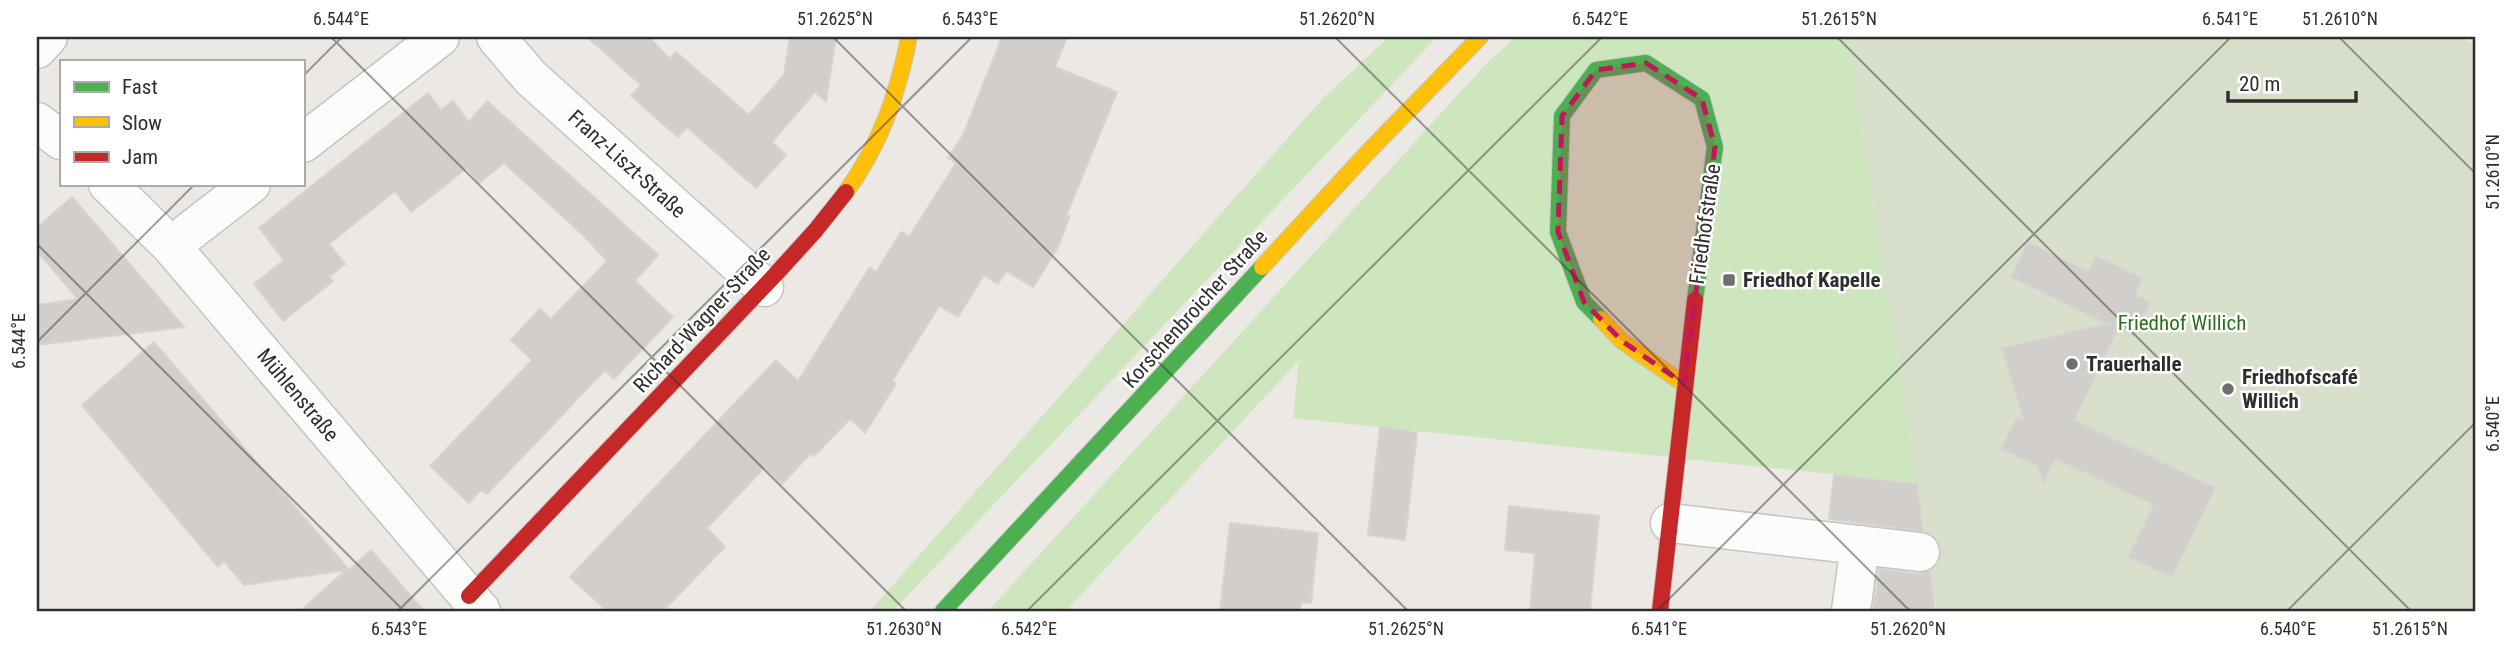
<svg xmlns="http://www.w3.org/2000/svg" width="2512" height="648" font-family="'Roboto Condensed',sans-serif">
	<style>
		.green { fill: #cee6be }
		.cemetery { fill: #d8e0cc }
		.building { fill: #d1cecb; stroke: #d7d4d0; stroke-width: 2 }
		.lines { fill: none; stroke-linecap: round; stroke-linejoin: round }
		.street-casing { stroke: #c5c4c5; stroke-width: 41 }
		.fast-casing { stroke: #c5c4c5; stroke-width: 18 }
		.slow-casing { stroke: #c5c4c5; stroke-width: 18 }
		.jam-casing { stroke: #c5c4c5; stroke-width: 18 }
		.street { stroke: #fcfcfb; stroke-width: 38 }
		.fast { stroke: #4caf50; stroke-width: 16 }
		.slow { stroke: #ffc107; stroke-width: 16 }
		.jam { stroke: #c62828; stroke-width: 16 }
		.marked { fill: #c2185b; fill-opacity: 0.2; stroke: #c2185b; stroke-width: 5; stroke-dasharray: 14 9; stroke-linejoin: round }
		.ticks { fill: none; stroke: #2e2e2e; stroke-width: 2; stroke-opacity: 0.45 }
		.poi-dot { fill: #706f6e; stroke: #fff; stroke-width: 2.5 }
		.labels { text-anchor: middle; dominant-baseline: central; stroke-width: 5; stroke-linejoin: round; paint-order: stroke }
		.street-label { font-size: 21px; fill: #2e2e2e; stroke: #fff }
		.poi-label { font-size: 21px; font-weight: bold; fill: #2e2e2e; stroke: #fff; text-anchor: start }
		.park-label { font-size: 21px; fill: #2c6e1b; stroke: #fff }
		.neatline { fill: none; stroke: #2e2e2e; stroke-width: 2.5 }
		.ticks-label { font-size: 18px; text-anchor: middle; fill: #2e2e2e }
	</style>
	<rect width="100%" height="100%" fill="#ece8e4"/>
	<g class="green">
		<polygon points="1389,37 1437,37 893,611 870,611 1324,97"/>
		<polygon points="1515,37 1847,37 1917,483 1293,418 1299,360 1066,611 988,611 1484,66"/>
	</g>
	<polygon class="cemetery" points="1847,37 2461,37 2475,44 2475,611 1937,611"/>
	<g class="building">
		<polygon points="587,37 649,37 670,59 676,52 749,115 784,75 790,37 836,37 826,101 815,92 772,142 786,155 756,188 687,127 678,137 631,96 641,85"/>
		<polygon points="1002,37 1067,37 1055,67 1117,92 1066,216 1070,216 1057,249 1033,287 1006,271 998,284 984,275 958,317 939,306 892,381 896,384 865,433 850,419 814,456 811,453 782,484 765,467 707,528 725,547 663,611 607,611 570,577 776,360 798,381 870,267 876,272 901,232 909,237 956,163 948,158 963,135"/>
		<polygon points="428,93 441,110 453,101 469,122 487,101 625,225 658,255 635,281 673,317 614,379 605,370 487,494 481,490 469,503 430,466 532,360 511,340 540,309 551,319 607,261 584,236 504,163 479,183 467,168 411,212 395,191 329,244 345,264 329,277 333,281 283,321 254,284 284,260 259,228"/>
		<polygon points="72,197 184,327 37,345 37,305 78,299 37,251 37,228"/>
		<polygon points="2028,242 2088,272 2096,256 2142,278 2135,295 2150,302 2134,336 2118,329 2074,420 2215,488 2172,577 2128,557 2154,505 2055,458 2043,484 2038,466 2001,449 2017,417 2024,421 2002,348 2108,324 2011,277"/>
		<polygon points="154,342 349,570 371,550 424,611 300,611 346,570 244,585 224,561 218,567 82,405"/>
		<polygon points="1380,427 1417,432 1405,540 1368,535"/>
		<polygon points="1834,475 1917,484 1923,531 1829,519"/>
		<polygon points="1509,506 1599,516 1590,611 1530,611 1535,553 1505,550"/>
		<polygon points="1230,523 1318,533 1311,603 1301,602 1300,611 1220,611"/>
		<polygon points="1879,569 1917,574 1930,571 1935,611 1873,611"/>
	</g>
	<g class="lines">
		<defs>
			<g id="street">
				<polyline points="496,37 531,78 764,287"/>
				<polyline points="37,49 48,37"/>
				<polyline points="37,122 61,140"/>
				<polyline points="303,143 440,37"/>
				<polyline points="108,184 171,246 481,611"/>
				<polyline points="171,246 251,184"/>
				<polyline points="1670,523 1920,552"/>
				<polyline points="1851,611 1860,545"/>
			</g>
			<g id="fast">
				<polyline points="1601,319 1584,302 1558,232 1562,116 1596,70 1646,63 1702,99 1715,147 1695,300"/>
				<polyline points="943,611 1262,267"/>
			</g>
			<g id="slow">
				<path d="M846,192C880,145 898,94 909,37"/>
				<polyline points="1262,267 1369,151 1480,37"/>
				<polyline points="1601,319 1622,341 1684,384"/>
			</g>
			<g id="jam">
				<polyline points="469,596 774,276 815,231 846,192"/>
				<polyline points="1660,611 1695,300"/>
			</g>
		</defs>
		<use href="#street" class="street-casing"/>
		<use href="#fast" class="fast-casing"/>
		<use href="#slow" class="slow-casing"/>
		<use href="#jam" class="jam-casing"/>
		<use href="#street" class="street"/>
		<use href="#fast" class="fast"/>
		<use href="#slow" class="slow"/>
		<use href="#jam" class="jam"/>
	</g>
	<path class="marked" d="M1646,63L1702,99L1715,147L1684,384L1622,341L1584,302L1558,232L1562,116L1596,70Z"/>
	<path class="ticks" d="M331,37L906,611M833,37L1408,611M1335,37L1910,611M1837,37L2411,611M2339,37L2475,173M303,76L342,37M37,244L404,611M37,342L195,184M398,611L972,37M1027,611L1602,37M1657,611L2231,37M2287,611L2475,423"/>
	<g class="poi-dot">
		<rect x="1722" y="273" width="14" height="14" rx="3.5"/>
		<circle cx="2072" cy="364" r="7"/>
		<circle cx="2228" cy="389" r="7"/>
	</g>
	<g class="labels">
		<g class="street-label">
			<text transform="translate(627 164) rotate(42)">Franz-Liszt-Straße</text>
			<text transform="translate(1705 224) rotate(-82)">Friedhofstraße</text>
			<text transform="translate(1195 309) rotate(-48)">Korschenbroicher Straße</text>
			<text transform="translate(702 320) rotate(-47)">Richard-Wagner-Straße</text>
			<text transform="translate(298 395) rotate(50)">Mühlenstraße</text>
		</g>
		<g class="poi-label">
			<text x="1743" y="280">Friedhof Kapelle</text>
			<text x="2086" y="364">Trauerhalle</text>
			<text x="2242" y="377">Friedhofscafé<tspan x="2242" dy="24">Willich</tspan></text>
		</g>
		<g class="park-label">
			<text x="2182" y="323">Friedhof Willich</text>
		</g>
	</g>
	<rect width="2512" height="648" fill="none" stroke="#ffffff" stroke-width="77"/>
	<rect x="60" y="60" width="245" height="126" fill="#ffffff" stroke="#ababab" stroke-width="2"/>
	<rect x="74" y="82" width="35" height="10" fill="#4caf50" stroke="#ababab" stroke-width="2"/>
	<text x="122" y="94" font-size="21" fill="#2e2e2e">Fast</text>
	<rect x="74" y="117" width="35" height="10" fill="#ffc107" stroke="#ababab" stroke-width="2"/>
	<text x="122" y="130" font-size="21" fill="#2e2e2e">Slow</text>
	<rect x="74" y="152" width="35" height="10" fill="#c62828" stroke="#ababab" stroke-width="2"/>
	<text x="122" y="164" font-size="21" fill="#2e2e2e">Jam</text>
	<path d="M2228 91v10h128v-10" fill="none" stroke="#2e2e2e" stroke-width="3.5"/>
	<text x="2239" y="91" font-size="21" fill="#2e2e2e" stroke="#ffffff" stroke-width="5" paint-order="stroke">20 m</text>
	<rect x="38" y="38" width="2436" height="572" class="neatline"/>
	<g class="ticks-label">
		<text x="341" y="25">6.544°E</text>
		<text x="835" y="25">51.2625°N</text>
		<text x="970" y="25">6.543°E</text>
		<text x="1337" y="25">51.2620°N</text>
		<text x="1600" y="25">6.542°E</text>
		<text x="1839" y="25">51.2615°N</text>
		<text x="2230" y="25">6.541°E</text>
		<text x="2340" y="25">51.2610°N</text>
		<text transform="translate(2493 172) rotate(-90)" y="6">51.2610°N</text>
		<text transform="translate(19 341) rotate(-90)" y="6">6.544°E</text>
		<text transform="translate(2493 424) rotate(-90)" y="6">6.540°E</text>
		<text x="399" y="635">6.543°E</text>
		<text x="904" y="635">51.2630°N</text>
		<text x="1029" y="635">6.542°E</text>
		<text x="1406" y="635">51.2625°N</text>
		<text x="1659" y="635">6.541°E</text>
		<text x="1908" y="635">51.2620°N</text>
		<text x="2288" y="635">6.540°E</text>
		<text x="2410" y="635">51.2615°N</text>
	</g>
</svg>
